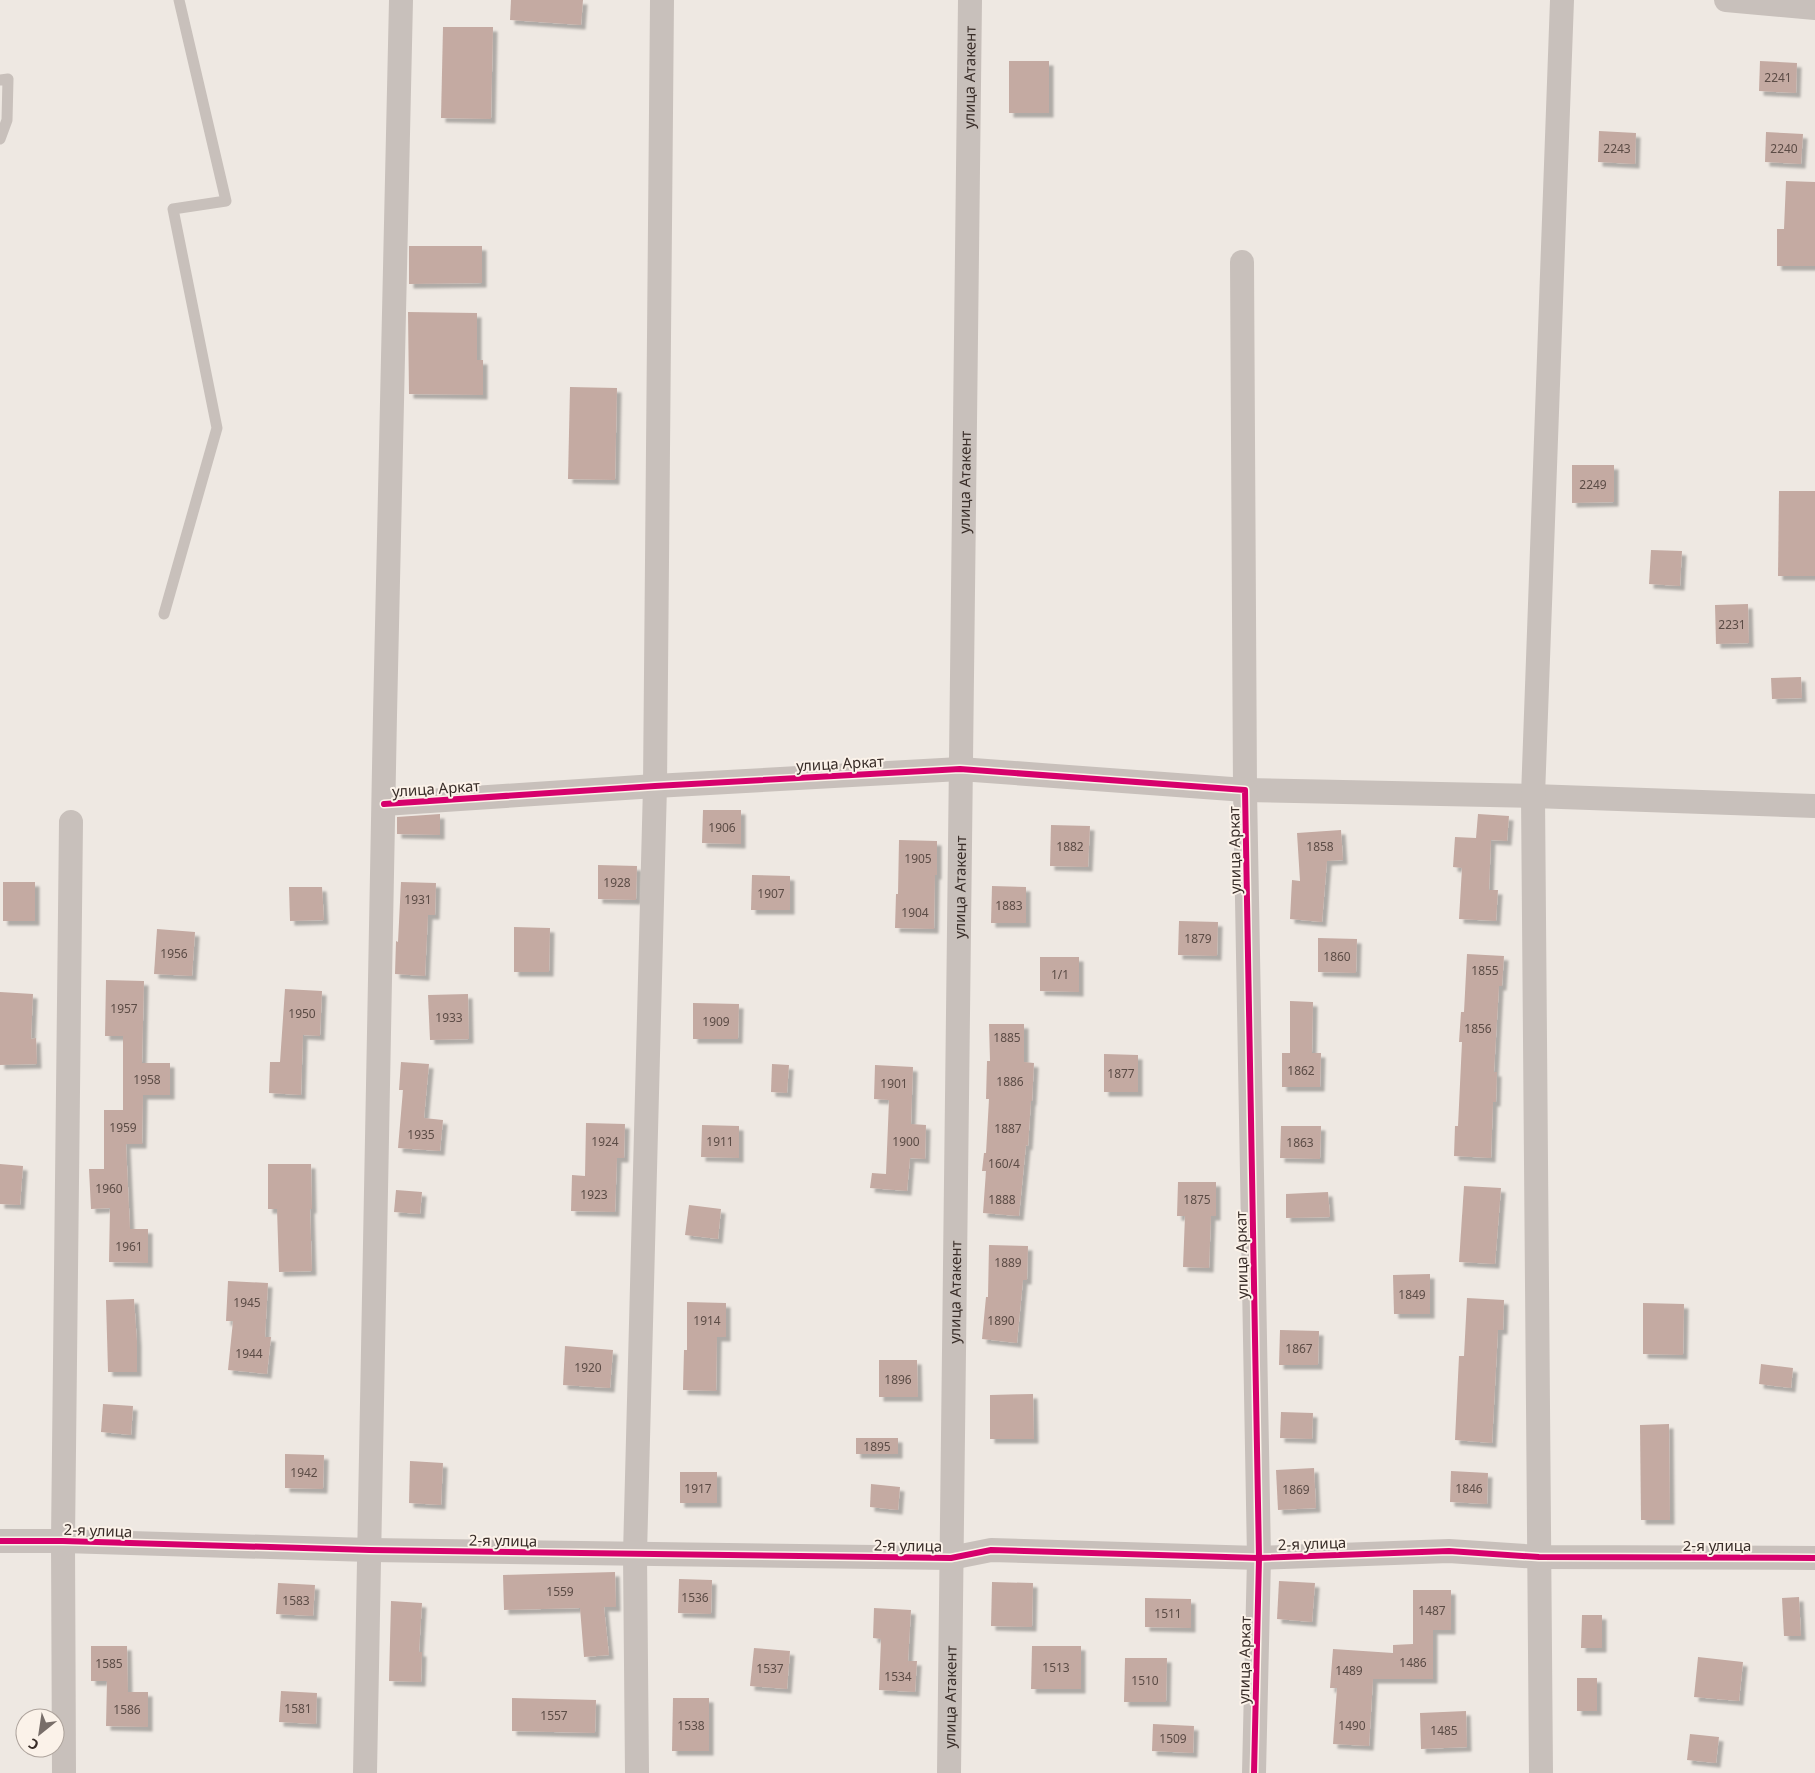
<svg xmlns="http://www.w3.org/2000/svg" width="1815" height="1773" font-family="'Noto Sans',sans-serif">
	<style>
		.building { fill: #c4aaa2; filter: url(#shadow) }
		.lines { fill: none; stroke-linecap: round; stroke-linejoin: round }
		.lane { stroke: #c8c0bb; stroke-width: 11 }
		.street { stroke: #c8c0bb; stroke-width: 24 }
		.cycleway-casing { stroke: #fbf2e9; stroke-width: 9 }
		.cycleway { stroke: #d6006c; stroke-width: 6 }
		.labels { text-anchor: middle; dominant-baseline: central; stroke-width: 4; stroke-linejoin: round; paint-order: stroke }
		.number-label { font-size: 12px; fill: #5c4c46 }
		.street-label { font-size: 15px; fill: #392d28; stroke: #fbf2e9 }
	</style>
	<defs>
		<filter id="shadow"><feDropShadow dx="4.5" dy="4.5" stdDeviation="1" flood-color="#0004"/></filter>
	</defs>
	<rect width="100%" height="100%" fill="#eee8e2"/>
	<g class="building">
		<polygon points="511,0 583,0 581,25 510,20"/>
		<polygon points="443,27 493,27 491,119 441,118"/>
		<rect x="1009" y="61" width="40" height="52"/>
		<polygon points="1760,61 1797,63 1796,93 1759,91"/>
		<polygon points="1599,131 1636,133 1635,164 1598,162"/>
		<polygon points="1766,132 1803,134 1801,164 1765,162"/>
		<polygon points="1786,181 1815,182 1815,266 1777,266 1777,229 1784,229"/>
		<polygon points="409,246 482,246 482,283 409,284"/>
		<polygon points="408,312 477,313 477,360 483,360 483,395 409,394"/>
		<polygon points="570,387 617,388 615,480 568,479"/>
		<polygon points="1572,465 1614,465 1614,502 1572,503"/>
		<polygon points="1779,491 1815,491 1815,576 1778,576"/>
		<polygon points="1651,550 1682,551 1680,586 1649,584"/>
		<polygon points="1748,604 1749,643 1716,644 1715,605"/>
		<polygon points="1801,677 1802,698 1772,699 1771,678"/>
		<polygon points="703,810 741,810 741,844 702,843"/>
		<polygon points="440,814 440,835 397,834 397,817"/>
		<polygon points="1478,814 1509,816 1507,841 1491,840 1489,890 1498,890 1496,921 1459,919 1462,868 1453,867 1455,837 1476,838"/>
		<polygon points="1051,825 1090,826 1088,867 1050,866"/>
		<polygon points="1341,830 1343,860 1327,861 1322,922 1290,919 1292,880 1300,881 1297,833"/>
		<polygon points="899,840 937,841 937,875 935,875 934,929 895,928 896,894 898,894"/>
		<polygon points="598,865 637,866 636,900 598,899"/>
		<polygon points="752,875 790,876 790,910 751,910"/>
		<rect x="3" y="882" width="32" height="39"/>
		<polygon points="401,882 436,883 435,915 428,915 425,976 395,974 396,941 398,942"/>
		<polygon points="992,886 1026,887 1026,923 991,923"/>
		<polygon points="289,887 322,887 324,920 290,921"/>
		<polygon points="1179,921 1218,922 1217,956 1178,955"/>
		<polygon points="514,927 550,928 549,972 514,972"/>
		<polygon points="157,929 195,932 192,976 154,974"/>
		<polygon points="1318,938 1357,939 1356,973 1318,972"/>
		<polygon points="1467,954 1504,956 1502,986 1499,986 1494,1072 1497,1072 1496,1102 1493,1102 1491,1158 1454,1156 1455,1126 1458,1126 1462,1042 1459,1042 1461,1012 1464,1012"/>
		<polygon points="1040,957 1079,957 1079,992 1040,991"/>
		<polygon points="106,980 144,981 142,1063 170,1063 170,1095 143,1095 142,1144 126,1144 130,1229 148,1229 148,1263 109,1262 110,1208 91,1209 89,1169 104,1169 104,1110 123,1110 123,1036 105,1036"/>
		<polygon points="285,989 322,991 320,1036 303,1035 301,1095 269,1093 270,1062 280,1062"/>
		<polygon points="0,992 33,994 31,1039 36,1038 37,1064 0,1065"/>
		<polygon points="468,994 469,1039 430,1040 428,995"/>
		<polygon points="1290,1001 1313,1002 1312,1053 1321,1053 1320,1087 1282,1087 1282,1053 1290,1053"/>
		<polygon points="693,1003 739,1004 738,1039 693,1039"/>
		<polygon points="989,1024 1024,1024 1024,1062 1034,1063 1032,1101 1031,1101 1028,1146 1026,1145 1019,1216 983,1213 986,1171 982,1171 984,1153 986,1153 989,1099 986,1099 987,1061 990,1061"/>
		<polygon points="1104,1054 1138,1055 1138,1092 1104,1092"/>
		<polygon points="401,1062 429,1064 424,1118 443,1120 440,1151 398,1148 403,1090 399,1090"/>
		<polygon points="772,1064 789,1065 787,1093 771,1092"/>
		<polygon points="875,1065 913,1067 911,1124 926,1125 925,1159 910,1158 907,1191 870,1188 872,1173 886,1174 889,1100 874,1099"/>
		<polygon points="586,1123 625,1124 624,1158 617,1158 615,1212 571,1211 572,1175 585,1176"/>
		<polygon points="702,1125 739,1126 739,1158 701,1157"/>
		<polygon points="1281,1126 1321,1126 1320,1159 1280,1158"/>
		<polygon points="0,1164 23,1166 20,1205 0,1204"/>
		<polygon points="268,1164 311,1164 312,1209 310,1209 312,1271 279,1272 277,1209 268,1209"/>
		<polygon points="1178,1182 1216,1182 1216,1216 1211,1216 1209,1268 1183,1267 1185,1216 1177,1216"/>
		<polygon points="1464,1186 1501,1188 1495,1264 1459,1262"/>
		<polygon points="396,1190 422,1192 420,1214 394,1212"/>
		<polygon points="1328,1192 1330,1217 1286,1218 1286,1194"/>
		<polygon points="689,1205 721,1209 718,1239 685,1235"/>
		<polygon points="989,1245 1028,1246 1027,1280 1023,1280 1017,1343 982,1339 986,1297 988,1297"/>
		<polygon points="1430,1274 1430,1314 1394,1314 1393,1275"/>
		<polygon points="228,1281 268,1283 265,1337 271,1337 267,1374 228,1370 233,1321 226,1321"/>
		<polygon points="1467,1298 1504,1300 1503,1330 1498,1330 1492,1443 1455,1440 1459,1356 1464,1356"/>
		<polygon points="134,1299 137,1342 137,1372 108,1372 106,1300"/>
		<polygon points="687,1302 726,1303 726,1337 717,1337 716,1391 683,1390 684,1350 687,1350"/>
		<polygon points="1643,1303 1684,1304 1683,1355 1643,1354"/>
		<polygon points="1280,1330 1319,1331 1318,1365 1279,1365"/>
		<polygon points="565,1346 613,1350 610,1388 563,1385"/>
		<polygon points="879,1360 917,1360 918,1397 879,1397"/>
		<polygon points="1761,1364 1793,1368 1791,1388 1759,1384"/>
		<polygon points="1033,1394 1034,1439 990,1439 990,1395"/>
		<polygon points="103,1404 133,1406 131,1435 101,1432"/>
		<polygon points="1281,1412 1313,1413 1312,1439 1280,1438"/>
		<polygon points="1669,1424 1670,1520 1641,1520 1640,1425"/>
		<rect x="856" y="1438" width="42" height="16"/>
		<polygon points="285,1454 324,1455 323,1489 285,1488"/>
		<polygon points="410,1461 443,1463 441,1505 409,1503"/>
		<polygon points="1314,1468 1316,1508 1278,1510 1276,1470"/>
		<polygon points="1451,1471 1488,1473 1487,1504 1450,1502"/>
		<rect x="680" y="1472" width="37" height="31"/>
		<polygon points="871,1484 900,1487 898,1510 870,1507"/>
		<polygon points="615,1572 616,1607 604,1607 609,1655 584,1657 580,1608 504,1610 503,1575"/>
		<polygon points="679,1579 712,1580 711,1614 678,1613"/>
		<polygon points="1279,1581 1315,1583 1312,1622 1277,1619"/>
		<polygon points="992,1582 1033,1583 1032,1627 991,1626"/>
		<polygon points="278,1583 315,1585 313,1616 276,1614"/>
		<polygon points="1413,1590 1451,1590 1451,1630 1433,1630 1433,1679 1373,1679 1369,1746 1333,1744 1337,1688 1330,1688 1333,1649 1393,1653 1393,1645 1413,1644"/>
		<polygon points="1799,1597 1801,1636 1784,1636 1782,1598"/>
		<polygon points="1145,1598 1191,1599 1191,1628 1145,1627"/>
		<polygon points="391,1601 422,1603 419,1652 422,1652 421,1682 389,1681"/>
		<polygon points="874,1608 911,1610 908,1661 917,1661 915,1692 879,1690 881,1639 873,1638"/>
		<polygon points="1582,1615 1602,1615 1602,1648 1581,1648"/>
		<polygon points="91,1646 127,1646 128,1692 148,1692 148,1727 106,1726 107,1681 91,1681"/>
		<polygon points="1032,1646 1081,1646 1081,1689 1031,1689"/>
		<polygon points="754,1648 790,1651 787,1689 750,1686"/>
		<polygon points="1698,1657 1743,1662 1739,1701 1694,1697"/>
		<polygon points="1125,1658 1167,1658 1166,1702 1124,1702"/>
		<rect x="1577" y="1678" width="20" height="33"/>
		<polygon points="281,1691 317,1693 316,1724 279,1722"/>
		<polygon points="512,1698 596,1700 595,1733 512,1731"/>
		<polygon points="673,1698 709,1698 709,1751 672,1751"/>
		<polygon points="1466,1711 1467,1747 1421,1749 1420,1713"/>
		<polygon points="1153,1724 1194,1726 1193,1753 1152,1751"/>
		<polygon points="1690,1734 1719,1737 1716,1763 1687,1760"/>
	</g>
	<g class="lines">
		<g class="lane">
			<polyline points="0,80 8,79 7,120 0,139"/>
			<polyline points="164,614 217,428 173,209 226,201 179,0"/>
		</g>
		<g class="street">
			<polyline points="1726,0 1815,8"/>
			<polyline points="1242,262 1245,790 1533,796 1815,806"/>
			<polyline points="384,804 655,786 960,769 1245,790 1259,1558 1254,1773"/>
			<polyline points="0,1541 63,1541 370,1550 951,1558 991,1550 1259,1558 1449,1551 1539,1557 1815,1558"/>
			<polyline points="64,1773 63,1541 71,822"/>
			<polyline points="365,1773 385,715 401,0"/>
			<polyline points="637,1773 635,1554 655,786 662,0"/>
			<path id="s1" d="M949,1773L970,0"/>
			<polyline points="1541,1773 1533,796 1562,0"/>
		</g>
		<defs>
			<g id="cycleway">
				<polyline points="384,804 655,786 960,769 1245,790 1259,1558 1254,1773"/>
				<polyline points="0,1541 63,1541 370,1550 951,1558 991,1550 1259,1558 1449,1551 1539,1557 1815,1558"/>
			</g>
		</defs>
		<use href="#cycleway" class="cycleway-casing"/>
		<use href="#cycleway" class="cycleway"/>
	</g>
	<g class="labels">
		<g class="number-label">
			<text x="1778" y="77">2241</text>
			<text x="1617" y="148">2243</text>
			<text x="1784" y="148">2240</text>
			<text x="1593" y="484">2249</text>
			<text x="1732" y="624">2231</text>
			<text x="722" y="827">1906</text>
			<text x="1070" y="846">1882</text>
			<text x="1320" y="846">1858</text>
			<text x="918" y="858">1905</text>
			<text x="617" y="882">1928</text>
			<text x="771" y="893">1907</text>
			<text x="418" y="899">1931</text>
			<text x="1009" y="905">1883</text>
			<text x="915" y="912">1904</text>
			<text x="1198" y="938">1879</text>
			<text x="174" y="953">1956</text>
			<text x="1337" y="956">1860</text>
			<text x="1485" y="970">1855</text>
			<text x="1060" y="974">1/1</text>
			<text x="124" y="1008">1957</text>
			<text x="302" y="1013">1950</text>
			<text x="449" y="1017">1933</text>
			<text x="716" y="1021">1909</text>
			<text x="1478" y="1028">1856</text>
			<text x="1007" y="1037">1885</text>
			<text x="1301" y="1070">1862</text>
			<text x="1121" y="1073">1877</text>
			<text x="147" y="1079">1958</text>
			<text x="1010" y="1081">1886</text>
			<text x="894" y="1083">1901</text>
			<text x="123" y="1127">1959</text>
			<text x="1008" y="1128">1887</text>
			<text x="421" y="1134">1935</text>
			<text x="605" y="1141">1924</text>
			<text x="720" y="1141">1911</text>
			<text x="906" y="1141">1900</text>
			<text x="1300" y="1142">1863</text>
			<text x="1004" y="1163">160/4</text>
			<text x="109" y="1188">1960</text>
			<text x="594" y="1194">1923</text>
			<text x="1002" y="1199">1888</text>
			<text x="1197" y="1199">1875</text>
			<text x="129" y="1246">1961</text>
			<text x="1008" y="1262">1889</text>
			<text x="1412" y="1294">1849</text>
			<text x="247" y="1302">1945</text>
			<text x="707" y="1320">1914</text>
			<text x="1001" y="1320">1890</text>
			<text x="1299" y="1348">1867</text>
			<text x="249" y="1353">1944</text>
			<text x="588" y="1367">1920</text>
			<text x="898" y="1379">1896</text>
			<text x="877" y="1446">1895</text>
			<text x="304" y="1472">1942</text>
			<text x="698" y="1488">1917</text>
			<text x="1469" y="1488">1846</text>
			<text x="1296" y="1489">1869</text>
			<text x="560" y="1591">1559</text>
			<text x="695" y="1597">1536</text>
			<text x="296" y="1600">1583</text>
			<text x="1432" y="1610">1487</text>
			<text x="1168" y="1613">1511</text>
			<text x="1413" y="1662">1486</text>
			<text x="109" y="1663">1585</text>
			<text x="1056" y="1667">1513</text>
			<text x="770" y="1668">1537</text>
			<text x="1349" y="1670">1489</text>
			<text x="898" y="1676">1534</text>
			<text x="1145" y="1680">1510</text>
			<text x="298" y="1708">1581</text>
			<text x="127" y="1709">1586</text>
			<text x="554" y="1715">1557</text>
			<text x="691" y="1725">1538</text>
			<text x="1352" y="1725">1490</text>
			<text x="1444" y="1730">1485</text>
			<text x="1173" y="1738">1509</text>
		</g>
		<g class="street-label">
			<text stroke="none"><textPath href="#s1" startOffset="1696">улица Атакент</textPath></text>
			<text stroke="none"><textPath href="#s1" startOffset="1291">улица Атакент</textPath></text>
			<text transform="translate(840 763) rotate(-3)">улица Аркат</text>
			<text transform="translate(436 788) rotate(-4)">улица Аркат</text>
			<text transform="translate(1234 850) rotate(-91)">улица Аркат</text>
			<text stroke="none"><textPath href="#s1" startOffset="886">улица Атакент</textPath></text>
			<text transform="translate(1241 1255) rotate(-91)">улица Аркат</text>
			<text stroke="none"><textPath href="#s1" startOffset="481">улица Атакент</textPath></text>
			<text transform="translate(98 1530) rotate(2)">2-я улица</text>
			<text transform="translate(503 1540) rotate(1)">2-я улица</text>
			<text transform="translate(1312 1543) rotate(-2)">2-я улица</text>
			<text transform="translate(908 1545) rotate(1)">2-я улица</text>
			<text x="1717" y="1545">2-я улица</text>
			<text transform="translate(1244 1660) rotate(-89)">улица Аркат</text>
			<text stroke="none"><textPath href="#s1" startOffset="76">улица Атакент</textPath></text>
		</g>
	</g>
	<g transform="translate(40 1733) rotate(210)"><circle r="24" fill="#fbf2e9" stroke="#ada39c"/>
	<path d="M0-4L9 19L0 12L-9 19Z" fill="#786e69"/>
	<text y="-8" font-size="14" font-weight="bold" text-anchor="middle" fill="#392d28">С</text>
	</g>
</svg>
